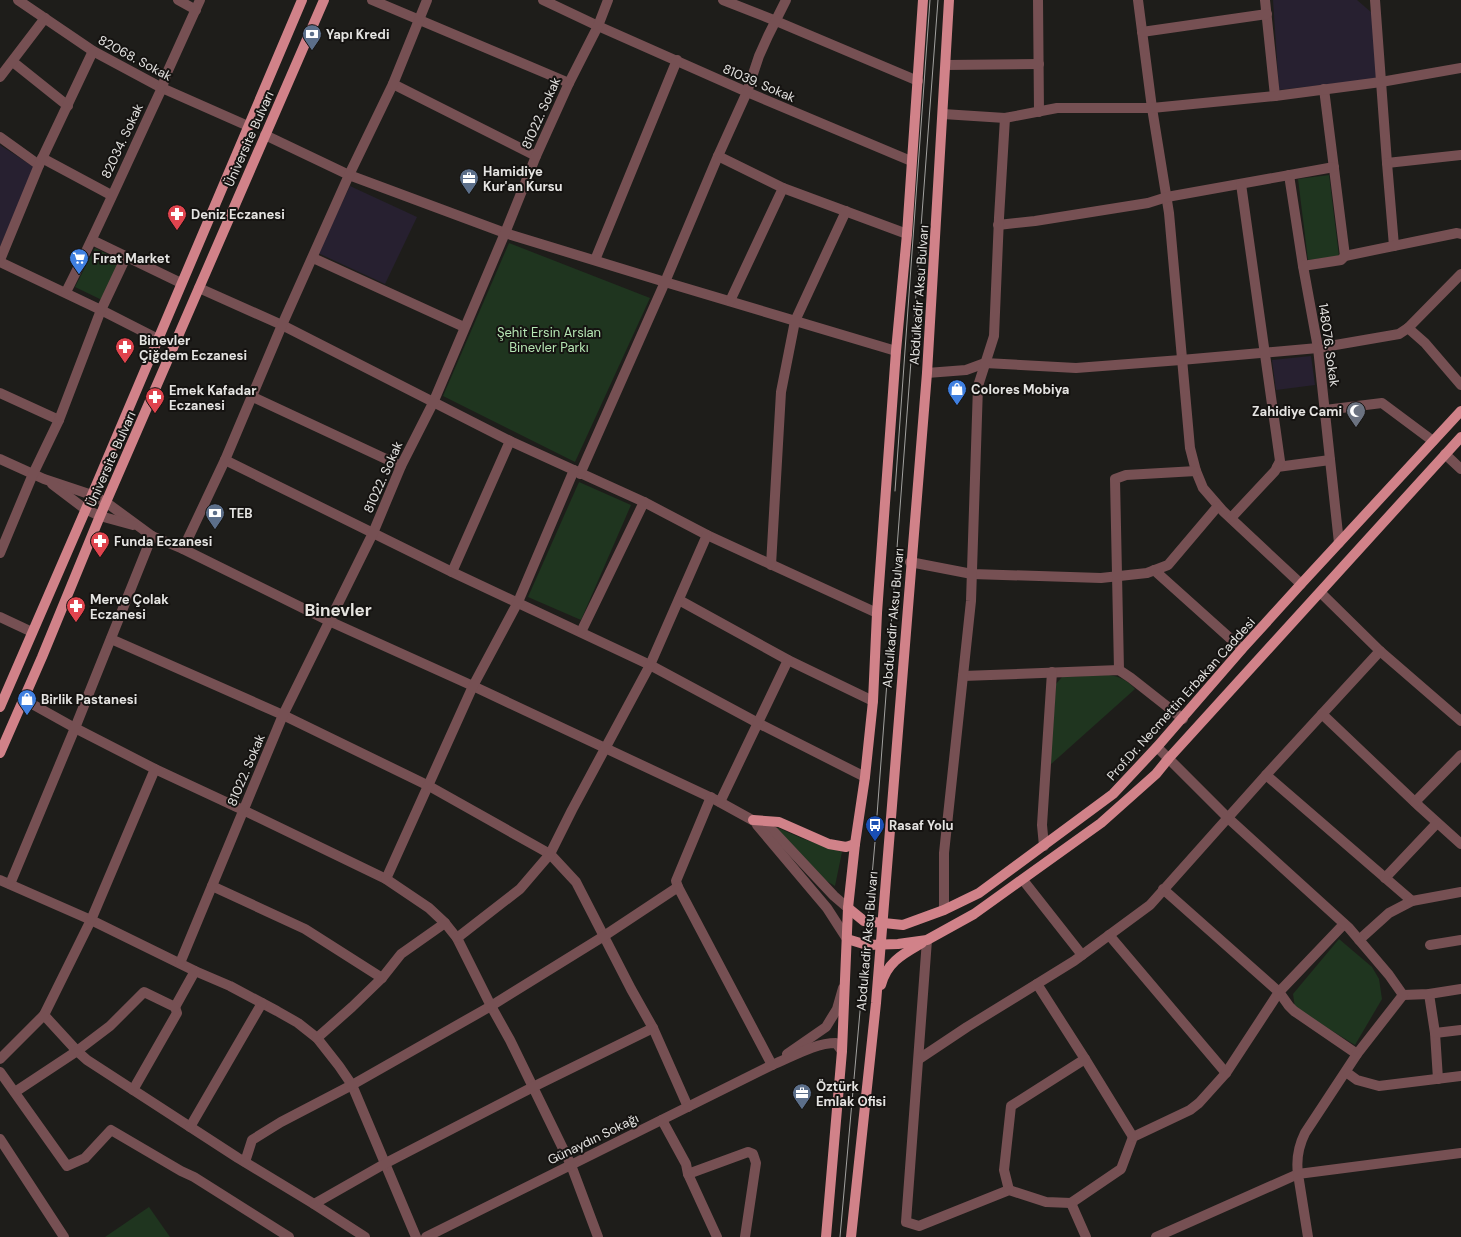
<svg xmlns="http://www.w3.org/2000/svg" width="1461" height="1237" font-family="'DM Sans',sans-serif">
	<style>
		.education { fill: #272030 }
		.green { fill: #1f351f }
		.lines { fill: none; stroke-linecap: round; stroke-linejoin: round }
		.minor { stroke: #765053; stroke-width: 10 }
		.major { stroke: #d18289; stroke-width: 10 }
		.tram { stroke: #a2a19f; stroke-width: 1 }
		.labels { text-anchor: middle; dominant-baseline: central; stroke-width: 4; stroke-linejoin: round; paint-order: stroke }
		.poi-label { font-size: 13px; font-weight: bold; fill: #e4e3e1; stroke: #151311; text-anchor: start }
		.street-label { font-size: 13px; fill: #e4e3e1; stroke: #151311 }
		.park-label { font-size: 13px; fill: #b6e6b4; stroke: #151311 }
		.district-label { font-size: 17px; font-weight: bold; fill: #e6e4e0; stroke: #151311 }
	</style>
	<rect width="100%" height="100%" fill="#1e1d1a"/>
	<g class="education">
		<polygon points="1273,0 1357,0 1372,13 1378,75 1374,79 1279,90"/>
		<polygon points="0,145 34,167 0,247"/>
		<polygon points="350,186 417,217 385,284 318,253"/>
		<polygon points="1311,356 1315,385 1276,390 1272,360"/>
	</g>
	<g class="green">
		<polygon points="1329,175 1339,256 1308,260 1298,179"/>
		<polygon points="509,243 650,298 575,462 443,396"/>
		<polygon points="95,248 123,262 104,301 75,287"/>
		<polygon points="579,482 631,505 581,620 528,597"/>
		<path d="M1109,675C1121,677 1127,680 1135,689L1050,765L1056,684L1062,677Z"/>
		<polygon points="774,826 801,838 842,852 835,886 825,880"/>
		<polygon points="1339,939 1372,967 1379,979 1382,999 1355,1045 1295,1008 1293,994"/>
		<polygon points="149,1207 170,1237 105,1237"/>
	</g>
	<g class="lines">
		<g class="minor">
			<polyline points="18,0 93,51 162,88 248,126"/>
			<polyline points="178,0 196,10"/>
			<polyline points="372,0 569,83"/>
			<polyline points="543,0 598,26 747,92 911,161"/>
			<polyline points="723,0 776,21 918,81"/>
			<polyline points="1038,0 1039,112"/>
			<polyline points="1138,0 1152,108 1169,213 1190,448 1196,471 1203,488 1223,511 1301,584"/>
			<polyline points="1265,0 1275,96"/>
			<polyline points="1375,0 1387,163 1461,155"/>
			<polyline points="1142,32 1267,14"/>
			<polyline points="13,62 68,106"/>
			<polyline points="946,65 1039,64"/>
			<polyline points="0,77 45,18"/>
			<polyline points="393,84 536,156"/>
			<polyline points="1324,89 1345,256"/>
			<polyline points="943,114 1005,118 1057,108 1152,108 1275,96 1381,82 1461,68"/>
			<polyline points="265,135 349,175 505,233 665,282 896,351"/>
			<polyline points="0,137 39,165"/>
			<polyline points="718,156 783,188 907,234"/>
			<polyline points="42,158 111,195"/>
			<polyline points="1387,163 1394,246"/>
			<polyline points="1289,175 1303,266"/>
			<polyline points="998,225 1035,221 1148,203 1167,197 1334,167"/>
			<polyline points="92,240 181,283"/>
			<polyline points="313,258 464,327"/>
			<polyline points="0,260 39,165 93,51"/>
			<polyline points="595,260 677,60"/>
			<polyline points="0,262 101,310 158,339"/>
			<polyline points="199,288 282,325 510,441 644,502 707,535 877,613"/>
			<path d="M66,292C100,225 130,156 162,88L166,75L200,0"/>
			<polyline points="730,301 783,188"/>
			<polyline points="1408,328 1461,274"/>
			<polyline points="927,373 966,370 985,363 1076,368 1181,360 1318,348 1399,334 1408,328 1425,343 1461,385"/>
			<polyline points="0,393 59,420"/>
			<polyline points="253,397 401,466"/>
			<polyline points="1325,410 1382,403 1433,441"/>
			<polyline points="1445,454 1461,469"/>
			<polyline points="0,459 44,479 92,495 107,503 152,536 183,549 329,621 473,686 716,800 774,832 834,896 848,908"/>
			<polyline points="225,460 452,572 650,665 758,723 865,777"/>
			<polyline points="1277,467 1330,460"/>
			<polyline points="580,474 665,282 718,156 747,92 759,56 768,36 786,0"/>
			<polyline points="52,484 85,509 100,516 133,525"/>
			<polyline points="1231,518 1275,471 1280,461 1241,184"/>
			<polyline points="1339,543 1318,348 1303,266 1341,260 1345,256 1457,233 1461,234"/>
			<polyline points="183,549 225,460 282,325 349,175 393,84 427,0"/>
			<polyline points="0,553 33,474 59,420 101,310 126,257"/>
			<polyline points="910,562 972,574 1101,578 1147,573 1168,565 1218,506"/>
			<polyline points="771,565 781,392 795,321 846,211"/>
			<polyline points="1154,570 1242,649"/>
			<polyline points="452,572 510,441"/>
			<polyline points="1321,593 1380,651 1461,721"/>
			<polyline points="679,600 788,660 873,701"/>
			<polyline points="0,617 32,632"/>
			<polyline points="581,632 644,502"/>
			<polyline points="111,639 283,715 429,786 550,854 576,882 631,989 653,1028 688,1107"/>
			<polyline points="1119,670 1115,479 1126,475 1196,471"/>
			<polyline points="963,676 1119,670 1131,678 1183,719"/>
			<polyline points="23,699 75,728 155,769 243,810 386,879 429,908 445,923 457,938 491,1006 510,1040 571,1165 598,1237"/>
			<polyline points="1322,714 1420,807 1461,844"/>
			<polyline points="1266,775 1412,901"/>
			<polyline points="720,802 788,660"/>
			<polyline points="1415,802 1461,755"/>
			<polyline points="757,825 827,908 847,939"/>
			<polyline points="1044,846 1042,825 1052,672"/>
			<polyline points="1385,878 1437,823"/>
			<polyline points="386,879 473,686 518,602 574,470"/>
			<polyline points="0,880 91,920 195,971 230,986 277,1011 298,1023 317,1038 339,1066 352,1085 416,1237"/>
			<polyline points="1023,880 1082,955"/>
			<polyline points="10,884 75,728 152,536"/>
			<polyline points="212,886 305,929 382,978"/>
			<polyline points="678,887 676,881 711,797"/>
			<polyline points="944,910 944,853 971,601 978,386 994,336 999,218 1005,118"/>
			<polyline points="1344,924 1279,992 1289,1006 1294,1011 1357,1054"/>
			<polyline points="1109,935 1226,1073"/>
			<polyline points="457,938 520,889 550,854 572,810 650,665 707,535"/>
			<polyline points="927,940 906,1222 919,1226 1009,1190 1046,1202 1071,1203 1121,1169 1133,1137 1190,1110 1199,1103 1226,1073 1279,992 1163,889"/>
			<polyline points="1359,940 1389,913 1412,901 1461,892"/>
			<polyline points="1430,945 1461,940"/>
			<polyline points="180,963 283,715 373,533 401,466 433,403 505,233 536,156 569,83 598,26 608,0"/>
			<polyline points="1037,984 1085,1059 1133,1137"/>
			<polyline points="1429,994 1435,1033 1438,1079"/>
			<polyline points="1403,995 1429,994 1461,989"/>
			<polyline points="175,1007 195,971"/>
			<polyline points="44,1015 77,1051 87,1060 238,1158 314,1204 365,1237"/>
			<polyline points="1435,1033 1461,1030"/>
			<polyline points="317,1038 352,1007 382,978 401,954 445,923"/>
			<polyline points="787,1054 826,1027 837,1009 843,988"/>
			<polyline points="0,1059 44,1015 91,920 155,769"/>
			<polyline points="919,1059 967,1027 1074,961 1150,905 1266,775 1380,651"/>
			<polyline points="0,1072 67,1166 85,1158 111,1130 181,1171 194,1177 289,1237"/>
			<polyline points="1346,1072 1357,1080 1379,1086 1461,1076"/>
			<polyline points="15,1092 77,1051 110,1026 144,992 175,1007 177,1013 133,1090"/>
			<polyline points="662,1120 686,1164 688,1174 717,1237"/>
			<polyline points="190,1127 262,1003"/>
			<polyline points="0,1139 64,1237"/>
			<polyline points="245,1162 252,1140 281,1122 352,1085 491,1006 604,936 678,887 772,1065"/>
			<polyline points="688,1174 748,1152 753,1154 756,1163 745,1237"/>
			<polyline points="1009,1190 1004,1170 1011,1106 1085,1059"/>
			<polyline points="1071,1203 1086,1237"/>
			<polyline points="314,1204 386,1163 533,1087 653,1028"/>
			<path d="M426,1237L772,1065C792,1057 814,1043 836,1043L842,1051"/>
			<path d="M1156,1237L1298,1174C1296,1159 1298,1147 1305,1133L1357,1054L1403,995L1389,975L1349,928L1228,818L1157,747"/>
			<polyline points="1308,1237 1298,1174 1461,1153"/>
		</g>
		<g class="major">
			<polyline points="0,707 92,495 302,0"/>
			<polyline points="0,753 42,657 100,516 324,0"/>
			<polyline points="753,820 779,822 829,844 846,847 855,844"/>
			<polyline points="848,908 864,921 903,925 944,910 979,893 1113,794 1157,747 1242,649 1301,584 1461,411"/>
			<polyline points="847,939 867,945 898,944 927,940 974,914 1101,823 1156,774 1169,758 1461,437"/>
			<path d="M881,985C887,962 903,954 922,943"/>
			<polyline points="826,1237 842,1051 848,908 855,844 865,777 873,701 877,613 896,351 907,234 923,0"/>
			<polyline points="851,1237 876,1003 927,373 949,0"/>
		</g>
		<g class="tram">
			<polyline points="895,491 930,0"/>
			<polyline points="840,1237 875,842 938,0"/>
		</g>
	</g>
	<defs>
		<symbol id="bank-pin" viewBox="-11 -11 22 30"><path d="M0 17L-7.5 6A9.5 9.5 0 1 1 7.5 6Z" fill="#5c6f8a" stroke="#151311"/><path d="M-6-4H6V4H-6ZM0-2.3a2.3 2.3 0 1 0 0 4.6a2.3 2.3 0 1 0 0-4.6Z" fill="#fff"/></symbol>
		<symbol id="office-pin" viewBox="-11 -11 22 30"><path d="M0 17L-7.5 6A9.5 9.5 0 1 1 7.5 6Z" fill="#5c6f8a" stroke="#151311"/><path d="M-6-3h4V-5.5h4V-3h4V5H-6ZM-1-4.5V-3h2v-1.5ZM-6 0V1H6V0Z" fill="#fff"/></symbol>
		<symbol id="pharmacy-pin" viewBox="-11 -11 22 30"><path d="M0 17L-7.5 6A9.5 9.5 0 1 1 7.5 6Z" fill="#e0444e" stroke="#151311"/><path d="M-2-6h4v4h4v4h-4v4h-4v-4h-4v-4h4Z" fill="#fff"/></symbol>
		<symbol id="supermarket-pin" viewBox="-11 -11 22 30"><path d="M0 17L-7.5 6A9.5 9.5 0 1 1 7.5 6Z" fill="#3f7fe0" stroke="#151311"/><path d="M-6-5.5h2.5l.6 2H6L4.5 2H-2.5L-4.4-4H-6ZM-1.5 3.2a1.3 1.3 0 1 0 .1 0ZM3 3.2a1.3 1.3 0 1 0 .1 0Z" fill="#fff"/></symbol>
		<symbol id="shop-pin" viewBox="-11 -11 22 30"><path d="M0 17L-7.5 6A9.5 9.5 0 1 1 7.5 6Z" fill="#3f7fe0" stroke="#151311"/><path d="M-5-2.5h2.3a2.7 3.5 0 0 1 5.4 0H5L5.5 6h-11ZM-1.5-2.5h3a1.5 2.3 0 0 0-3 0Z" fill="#fff"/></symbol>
		<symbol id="mosque-pin" viewBox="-11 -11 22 30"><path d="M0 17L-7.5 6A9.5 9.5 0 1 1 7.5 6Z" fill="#6b7280" stroke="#151311"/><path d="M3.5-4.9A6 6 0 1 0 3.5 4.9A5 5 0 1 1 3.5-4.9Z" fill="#fff"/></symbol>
		<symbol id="bus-pin" viewBox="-11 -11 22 30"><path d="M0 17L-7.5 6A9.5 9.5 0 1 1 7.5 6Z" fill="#1a4fb4" stroke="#151311"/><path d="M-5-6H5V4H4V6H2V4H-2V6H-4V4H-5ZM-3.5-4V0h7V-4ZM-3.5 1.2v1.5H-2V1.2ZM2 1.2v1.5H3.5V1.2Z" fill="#fff"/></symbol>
	</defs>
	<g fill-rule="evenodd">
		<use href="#bank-pin" x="301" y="23" width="22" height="30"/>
		<use href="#office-pin" x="458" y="167" width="22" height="30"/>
		<use href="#pharmacy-pin" x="166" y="203" width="22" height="30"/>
		<use href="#supermarket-pin" x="68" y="247" width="22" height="30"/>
		<use href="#pharmacy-pin" x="114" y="336" width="22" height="30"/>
		<use href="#shop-pin" x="946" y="378" width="22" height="30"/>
		<use href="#pharmacy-pin" x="144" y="386" width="22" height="30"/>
		<use href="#mosque-pin" x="1345" y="400" width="22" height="30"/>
		<use href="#bank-pin" x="204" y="502" width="22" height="30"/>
		<use href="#pharmacy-pin" x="89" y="530" width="22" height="30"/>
		<use href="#pharmacy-pin" x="65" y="595" width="22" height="30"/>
		<use href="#shop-pin" x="16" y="688" width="22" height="30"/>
		<use href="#bus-pin" x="864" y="814" width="22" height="30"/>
		<use href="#office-pin" x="791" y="1082" width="22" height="30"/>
	</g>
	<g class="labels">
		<g class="poi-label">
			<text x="326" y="34">Yapı Kredi</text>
			<text x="483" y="171">Hamidiye<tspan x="483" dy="15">Kur'an Kursu</tspan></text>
			<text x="191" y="214">Deniz Eczanesi</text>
			<text x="93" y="258">Fırat Market</text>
			<text x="139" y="340">Binevler<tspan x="139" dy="15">Çiğdem Eczanesi</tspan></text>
			<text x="971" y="389">Colores Mobiya</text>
			<text x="169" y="390">Emek Kafadar<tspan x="169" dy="15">Eczanesi</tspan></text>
			<text x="1342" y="411" text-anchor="end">Zahidiye Cami</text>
			<text x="229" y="513">TEB</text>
			<text x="114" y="541">Funda Eczanesi</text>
			<text x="90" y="599">Merve Çolak<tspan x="90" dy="15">Eczanesi</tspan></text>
			<text x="41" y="699">Birlik Pastanesi</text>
			<text x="889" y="825">Rasaf Yolu</text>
			<text x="816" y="1086">Öztürk<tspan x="816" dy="15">Emlak Ofisi</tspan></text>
		</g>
		<g class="street-label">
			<text transform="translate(135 58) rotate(28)">82068. Sokak</text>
			<text transform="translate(759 83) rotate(23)">81039. Sokak</text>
			<text transform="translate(541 113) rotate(-66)">81022. Sokak</text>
			<text transform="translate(249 139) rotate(-66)">Üniversite Bulvarı</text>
			<text transform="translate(122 141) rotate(-65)">82034. Sokak</text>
			<text transform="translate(919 295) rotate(-86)">Abdulkadir Aksu Bulvarı</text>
			<text transform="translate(1329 345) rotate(82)">148076. Sokak</text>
			<text transform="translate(111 459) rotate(-66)">Üniversite Bulvarı</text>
			<text transform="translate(383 477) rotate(-66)">81022. Sokak</text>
			<text transform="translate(893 618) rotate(-85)">Abdulkadir Aksu Bulvarı</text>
			<text transform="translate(1181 699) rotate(-48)">Prof.Dr. Necmettin Erbakan Caddesi</text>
			<text transform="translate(246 770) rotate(-67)">81022. Sokak</text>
			<text transform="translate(867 941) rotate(-85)">Abdulkadir Aksu Bulvarı</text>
			<text transform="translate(593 1139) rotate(-26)">Günaydın Sokağı</text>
		</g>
		<g class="park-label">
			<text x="549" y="332">Şehit Ersin Arslan<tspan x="549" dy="15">Binevler Parkı</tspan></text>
		</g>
		<g class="district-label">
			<text x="338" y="610">Binevler</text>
		</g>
	</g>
</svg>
